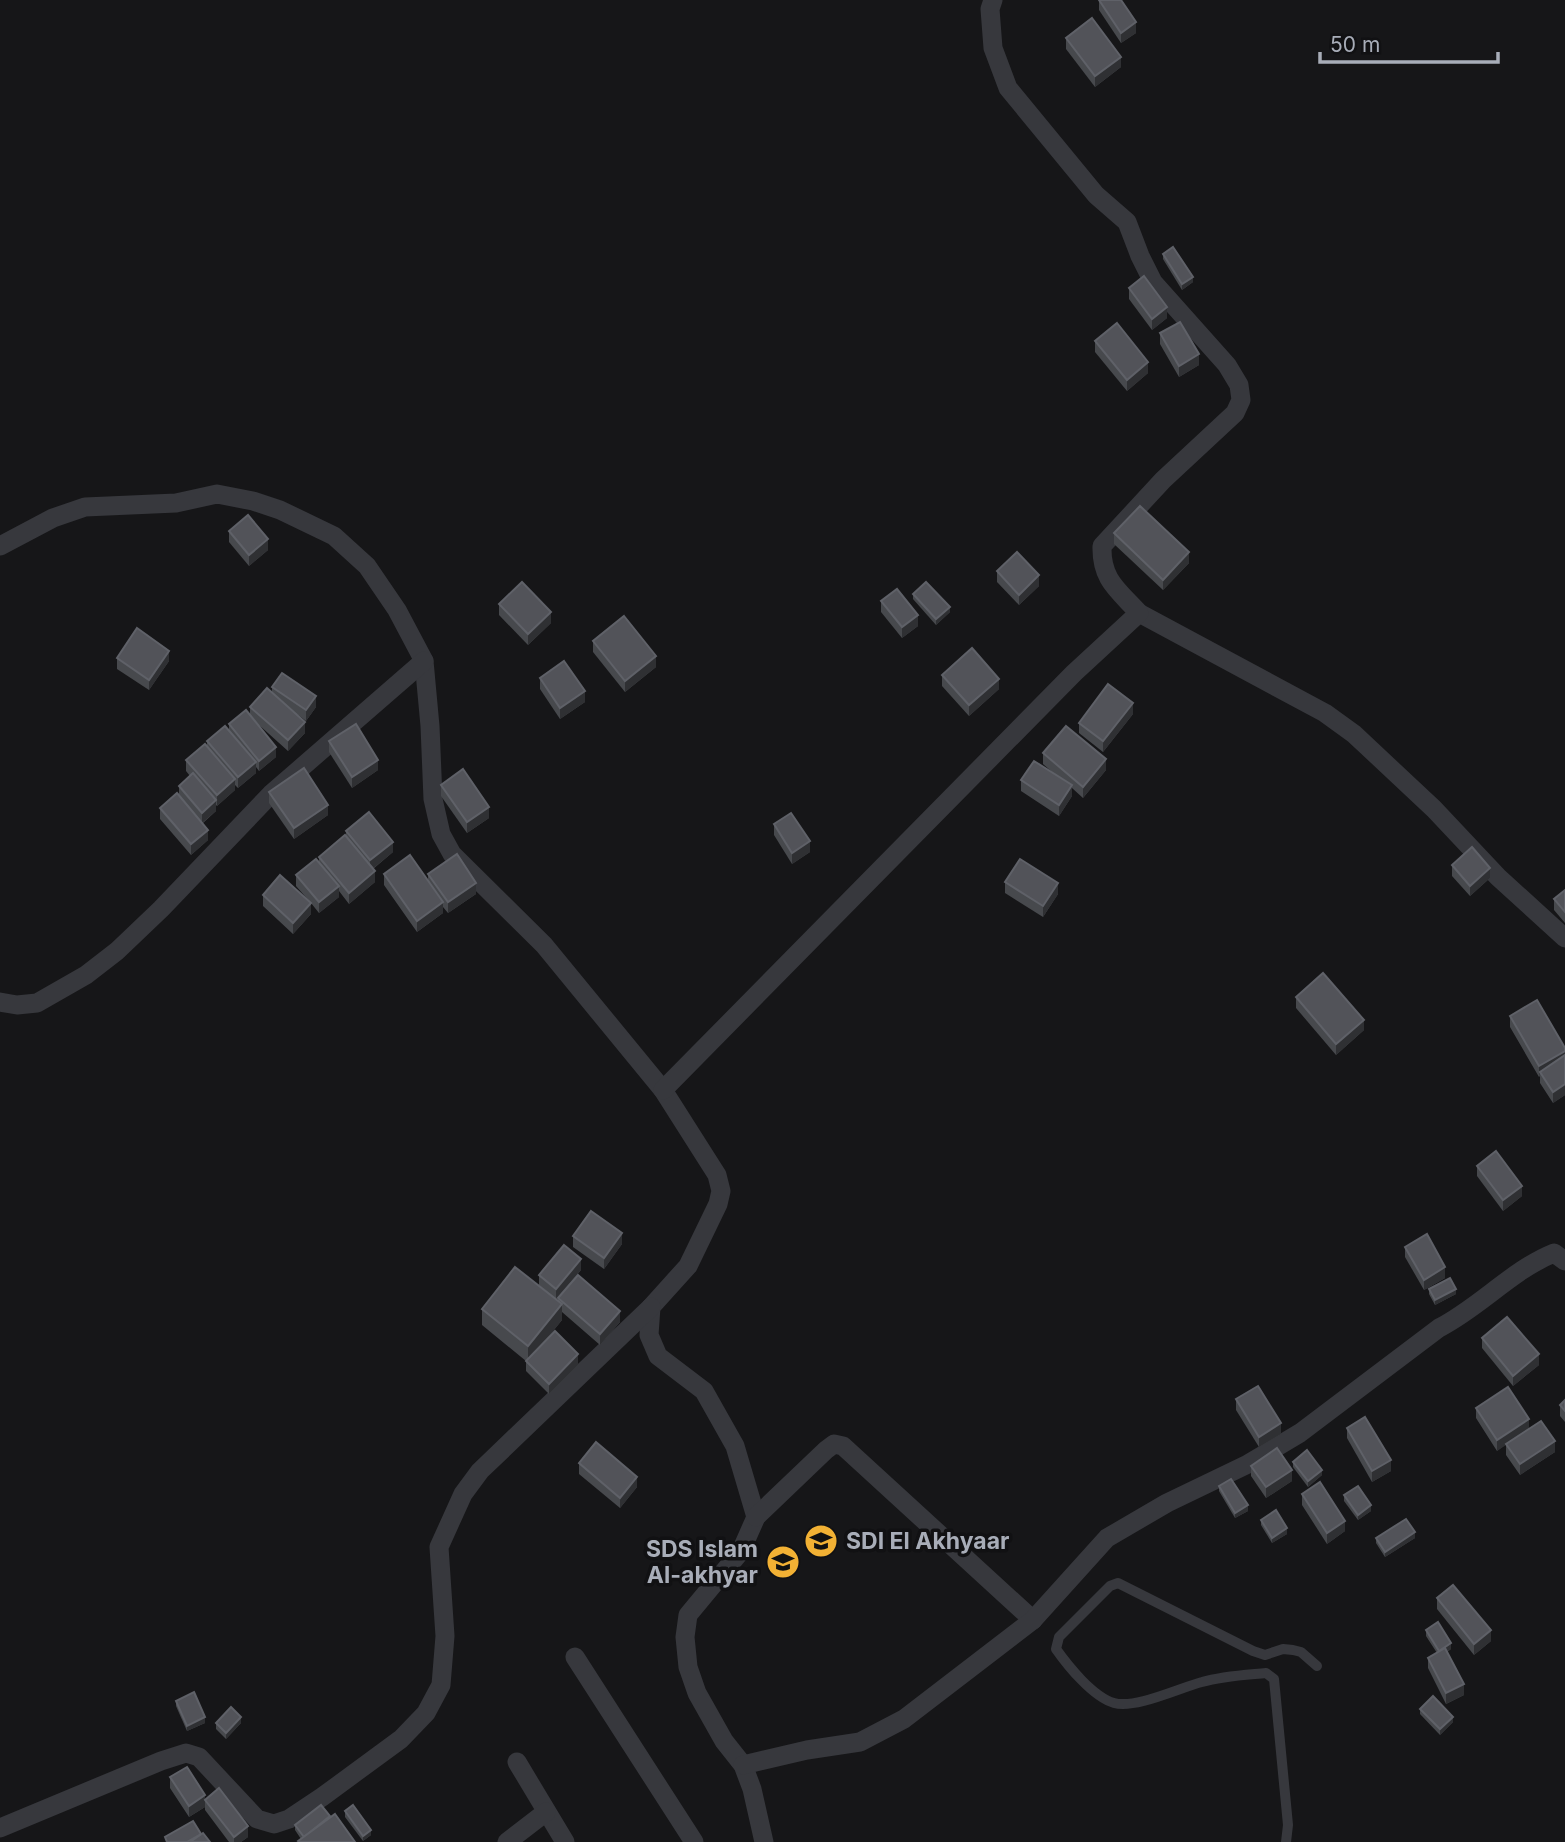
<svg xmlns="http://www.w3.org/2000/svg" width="1565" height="1842" font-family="Inter,sans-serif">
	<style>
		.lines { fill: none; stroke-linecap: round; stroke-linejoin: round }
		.service { stroke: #37383d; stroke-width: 10 }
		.minor { stroke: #37383d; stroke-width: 19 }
		.wall { fill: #47494d }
		.shaded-wall { fill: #2f3033 }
		.building { fill: #525359; stroke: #5f6168; stroke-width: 2 }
		.labels { text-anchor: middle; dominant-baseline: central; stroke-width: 7; stroke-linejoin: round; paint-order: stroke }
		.poi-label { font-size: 23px; font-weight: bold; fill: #a8adb8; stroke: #111113; text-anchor: start }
	</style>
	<rect width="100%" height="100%" fill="#161618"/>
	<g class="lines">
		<path class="service" d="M1286,1842L1288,1825L1274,1679L1266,1673C1245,1675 1223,1676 1202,1682C1179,1688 1136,1709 1114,1703C1093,1697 1068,1666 1056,1649L1059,1637L1110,1586L1118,1583L1253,1651L1265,1655L1283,1649L1293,1650L1301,1652L1317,1666"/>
		<g class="minor">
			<polyline points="0,546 53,518 85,507 176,503 217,494 253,501 280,510 334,536 367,566 397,610 424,661 430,726 433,799 441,834 452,854 544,945 663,1090 717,1175 721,1191 718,1204 688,1266 651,1307 649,1335 658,1356 704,1391 735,1446 756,1517 741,1551 688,1615 685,1637 688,1667 697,1693 724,1741 743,1765 752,1789 764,1842"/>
			<polyline points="1139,613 1325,713 1354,734 1434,809 1498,877 1565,938"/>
			<polyline points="0,1002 17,1005 37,1003 86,975 117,951 161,909 271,794 424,661"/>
			<path d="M663,1090L1074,673L1139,613C1118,590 1101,580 1102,546L1163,480L1235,413L1241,400L1239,385L1227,365L1153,282L1140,256L1127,222L1096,195L1008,88L993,48L990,9L993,0"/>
			<polyline points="756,1517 826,1450 834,1444 843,1446 1033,1620"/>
			<polyline points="575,1657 694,1842"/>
			<polyline points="517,1762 565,1842"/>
			<path d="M743,1765L807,1750L860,1742L904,1719L1033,1620L1107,1538L1167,1503L1248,1464L1300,1433L1439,1328C1480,1307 1512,1270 1554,1253L1565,1261"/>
			<polyline points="0,1828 161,1761 186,1753 199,1757 257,1819 274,1824 289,1819 322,1797 401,1739 426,1713 441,1685 445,1636 439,1547 463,1494 480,1471 651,1307"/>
			<polyline points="507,1842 546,1812"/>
		</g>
	</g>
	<g class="wall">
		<polygon points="1099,0 1121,0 1136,33 1121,43 1099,10"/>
		<polygon points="1066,38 1121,67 1095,87 1066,49"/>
		<polygon points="1163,254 1193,282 1182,290 1163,259"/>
		<polygon points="1129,288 1167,318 1152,330 1129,299"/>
		<polygon points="1160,333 1199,365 1179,377 1160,344"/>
		<polygon points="1095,341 1148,373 1127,391 1095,352"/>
		<polygon points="229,531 268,550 249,566 229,542"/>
		<polygon points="1114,533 1189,563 1163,590 1114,544"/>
		<polygon points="997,571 1039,586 1019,605 997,582"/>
		<polygon points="913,594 950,612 936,625 913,599"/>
		<polygon points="881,601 918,626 902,638 881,612"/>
		<polygon points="499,604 551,623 528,645 499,615"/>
		<polygon points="593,641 656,667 625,692 593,652"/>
		<polygon points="117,658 169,661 149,690 117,669"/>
		<polygon points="942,675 999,689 969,716 942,686"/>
		<polygon points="540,678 585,702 560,719 540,689"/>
		<polygon points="272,687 316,707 306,721 297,714 305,733 288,751 259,725 276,757 259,771 256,767 256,773 238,788 235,785 235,790 217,806 216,805 216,811 203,823 208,840 191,855 160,819 160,808 179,795 179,786 190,776 186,771 186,760 207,747 207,741 229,731 229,724 250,715 250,707 272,692"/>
		<polygon points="1133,714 1103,752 1079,733 1079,723"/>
		<polygon points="329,741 378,770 352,788 329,752"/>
		<polygon points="1043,753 1106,770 1083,798 1072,788 1072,796 1059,816 1021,791 1021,780 1058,777 1043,764"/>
		<polygon points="441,785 489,818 467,833 441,796"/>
		<polygon points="269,792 328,815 294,839 269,803"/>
		<polygon points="774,824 810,852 792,864 774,835"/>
		<polygon points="346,831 393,852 373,869 375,882 349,904 339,891 339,897 319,913 311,903 311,914 293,934 263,906 263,895 310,902 296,886 296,875 319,863 319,857 346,836"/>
		<polygon points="1452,865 1490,878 1470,896 1452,876"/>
		<polygon points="384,874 428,881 428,874 476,894 448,913 443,907 443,913 417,932 384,885"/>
		<polygon points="1005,882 1058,894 1043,917 1005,893"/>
		<polygon points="1565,890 1565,923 1554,910 1554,899"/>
		<polygon points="1296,997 1364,1030 1336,1055 1296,1008"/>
		<polygon points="1510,1016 1565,1048 1565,1095 1553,1103 1540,1083 1540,1076 1539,1077 1510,1027"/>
		<polygon points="1477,1166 1522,1196 1503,1211 1477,1176"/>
		<polygon points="573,1236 622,1244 604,1269 573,1247"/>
		<polygon points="1405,1247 1445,1278 1424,1290 1405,1257"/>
		<polygon points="581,1270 567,1287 620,1322 600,1345 562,1312 562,1320 544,1342 578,1365 549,1394 526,1371 526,1361 482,1325 482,1309 558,1301 558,1298 556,1300 539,1285 539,1275"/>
		<polygon points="1429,1289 1456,1294 1435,1305 1429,1294"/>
		<polygon points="1482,1338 1539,1365 1513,1386 1482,1348"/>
		<polygon points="1236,1399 1281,1434 1259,1447 1236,1410"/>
		<polygon points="1565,1400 1565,1422 1560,1416 1560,1405"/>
		<polygon points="1476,1408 1529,1429 1555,1452 1520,1475 1506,1455 1506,1444 1497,1451 1476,1418"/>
		<polygon points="1347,1428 1391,1471 1372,1482 1347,1438"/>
		<polygon points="1293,1462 1322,1475 1308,1487 1293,1467"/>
		<polygon points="579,1463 637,1487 620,1508 579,1474"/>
		<polygon points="1251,1466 1292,1481 1266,1498 1251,1476"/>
		<polygon points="1219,1486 1248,1511 1235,1518 1219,1491"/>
		<polygon points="1302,1494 1345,1531 1327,1544 1302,1505"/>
		<polygon points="1344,1495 1371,1511 1358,1520 1344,1501"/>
		<polygon points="1261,1520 1287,1534 1272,1543 1261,1525"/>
		<polygon points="1376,1538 1415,1538 1385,1557 1376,1543"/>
		<polygon points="1437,1598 1491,1641 1474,1655 1437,1609"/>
		<polygon points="1426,1630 1451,1649 1447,1652 1464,1695 1446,1704 1428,1668 1428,1658 1437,1653 1426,1636"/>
		<polygon points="176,1701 205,1723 187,1731 176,1706"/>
		<polygon points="1420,1709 1453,1722 1440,1735 1420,1714"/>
		<polygon points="216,1723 241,1723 226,1739 216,1729"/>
		<polygon points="170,1777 205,1799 248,1837 241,1842 229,1842 205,1810 205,1807 189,1817 170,1788"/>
		<polygon points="345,1811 371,1835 363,1841 345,1817"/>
		<polygon points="330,1816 355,1842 298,1842 298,1841 301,1839 295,1830 295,1825"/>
	</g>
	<g class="shaded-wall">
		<polygon points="1136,22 1136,33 1121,43 1121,33"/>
		<polygon points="1121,57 1121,67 1095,87 1095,76"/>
		<polygon points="1193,277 1193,282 1182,290 1182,284"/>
		<polygon points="1167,307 1167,318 1152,330 1152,319"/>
		<polygon points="1199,354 1199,365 1179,377 1179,366"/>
		<polygon points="1148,362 1148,373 1127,391 1127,380"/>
		<polygon points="268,539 268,550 249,566 249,555"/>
		<polygon points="1189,552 1189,563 1163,590 1163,580"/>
		<polygon points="1039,575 1039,586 1019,605 1019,595"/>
		<polygon points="950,607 950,612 936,625 936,619"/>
		<polygon points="551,612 551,623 528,645 528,634"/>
		<polygon points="918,615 918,626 902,638 902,627"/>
		<polygon points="169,651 169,661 149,690 149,680"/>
		<polygon points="656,656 656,667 625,692 625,681"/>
		<polygon points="999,679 999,689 969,716 969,705"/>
		<polygon points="585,691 585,702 560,719 560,708"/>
		<polygon points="316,696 316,707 306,721 306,710"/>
		<polygon points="1133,703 1133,714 1103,752 1103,741"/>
		<polygon points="305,722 305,733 288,751 288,740"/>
		<polygon points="276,747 276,757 259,771 259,761"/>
		<polygon points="1106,759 1106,770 1083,798 1083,787"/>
		<polygon points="378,760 378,770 352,788 352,777"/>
		<polygon points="256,762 256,773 238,788 238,777"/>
		<polygon points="235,779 235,790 217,806 217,795"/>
		<polygon points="1072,785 1072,796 1059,816 1059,805"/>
		<polygon points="216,800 216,811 202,823 202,813"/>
		<polygon points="328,805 328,815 294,839 294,828"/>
		<polygon points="489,807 489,818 467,833 467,822"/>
		<polygon points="208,830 208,840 191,855 191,844"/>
		<polygon points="810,841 810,852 792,864 792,853"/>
		<polygon points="393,842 393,852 370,871 370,860"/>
		<polygon points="1490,868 1490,878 1470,896 1470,886"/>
		<polygon points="375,871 375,882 349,904 349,893"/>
		<polygon points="476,883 476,894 448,913 448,902"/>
		<polygon points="1058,883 1058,894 1043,917 1043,906"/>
		<polygon points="339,886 339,897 319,913 319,902"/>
		<polygon points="443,902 443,913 417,932 417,921"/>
		<polygon points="311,903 311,914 293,934 293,923"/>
		<polygon points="1364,1020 1364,1030 1336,1055 1336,1044"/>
		<polygon points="1565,1051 1565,1061 1540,1072 1539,1077 1539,1066"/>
		<polygon points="1565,1084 1565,1095 1553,1103 1553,1092"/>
		<polygon points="1522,1186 1522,1196 1503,1211 1503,1200"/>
		<polygon points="622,1233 622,1244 604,1269 604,1258"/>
		<polygon points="581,1259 581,1270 556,1300 556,1289"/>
		<polygon points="1445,1267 1445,1278 1424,1290 1424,1280"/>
		<polygon points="1456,1289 1456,1294 1435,1305 1435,1300"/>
		<polygon points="562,1304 562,1320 528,1362 528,1346"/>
		<polygon points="620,1311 620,1322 600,1345 600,1334"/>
		<polygon points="578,1354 578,1365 549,1394 549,1384"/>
		<polygon points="1539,1354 1539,1365 1513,1386 1513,1376"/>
		<polygon points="1529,1419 1529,1430 1497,1451 1497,1440"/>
		<polygon points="1281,1423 1281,1434 1259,1447 1259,1437"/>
		<polygon points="1555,1441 1555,1452 1520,1475 1520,1464"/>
		<polygon points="1391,1460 1391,1471 1372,1482 1372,1471"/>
		<polygon points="1292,1470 1292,1481 1266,1498 1266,1487"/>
		<polygon points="1322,1470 1322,1475 1308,1487 1308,1481"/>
		<polygon points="637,1477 637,1487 620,1508 620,1498"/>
		<polygon points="1248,1505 1248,1511 1235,1518 1235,1513"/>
		<polygon points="1371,1505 1371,1511 1358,1520 1358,1515"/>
		<polygon points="1345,1521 1345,1531 1327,1544 1327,1533"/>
		<polygon points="1287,1528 1287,1534 1272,1543 1272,1538"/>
		<polygon points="1415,1532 1415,1538 1385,1557 1385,1552"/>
		<polygon points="1491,1630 1491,1641 1474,1655 1474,1644"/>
		<polygon points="1451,1643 1451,1649 1439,1657 1439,1651"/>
		<polygon points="1464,1684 1464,1695 1446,1704 1446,1693"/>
		<polygon points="205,1717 205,1723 187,1731 187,1726"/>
		<polygon points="241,1717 241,1723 226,1739 226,1733"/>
		<polygon points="1453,1717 1453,1722 1440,1735 1440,1729"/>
		<polygon points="205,1795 205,1807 189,1817 189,1806"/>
		<polygon points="248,1826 248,1837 241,1842 234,1842 234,1837"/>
		<polygon points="371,1830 371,1835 363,1841 363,1836"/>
	</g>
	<g class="building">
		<polygon points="1099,0 1121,0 1136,22 1121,33"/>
		<polygon points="1092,18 1121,57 1095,76 1066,38"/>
		<polygon points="1173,247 1193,277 1182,284 1163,254"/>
		<polygon points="1144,276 1167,307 1152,319 1129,288"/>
		<polygon points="1180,322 1199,354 1179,366 1160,333"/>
		<polygon points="1117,323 1148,362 1127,380 1095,341"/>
		<polygon points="1140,506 1189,552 1163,580 1114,533"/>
		<polygon points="248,515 268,539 249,555 229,531"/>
		<polygon points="1017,552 1039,575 1019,595 997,571"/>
		<polygon points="522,582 551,612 528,634 499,604"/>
		<polygon points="926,582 950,607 936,619 913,594"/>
		<polygon points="897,589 918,615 902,627 881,601"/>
		<polygon points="624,616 656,656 625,681 593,641"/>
		<polygon points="137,628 169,651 149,680 117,658"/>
		<polygon points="972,648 999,679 969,705 942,675"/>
		<polygon points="564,661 585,691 560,708 540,678"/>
		<polygon points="282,673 316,696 306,710 272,687"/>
		<polygon points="1108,684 1133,703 1103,741 1079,723"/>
		<polygon points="267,688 305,722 288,740 250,707"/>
		<polygon points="246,710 276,747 259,761 229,724"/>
		<polygon points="356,724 378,760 352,777 329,741"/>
		<polygon points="225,726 256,762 238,777 207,741"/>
		<polygon points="1066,726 1106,759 1083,787 1043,753"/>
		<polygon points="205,744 235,779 217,795 186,760"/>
		<polygon points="1034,761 1072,785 1059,805 1021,780"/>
		<polygon points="304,768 328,805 294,828 269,792"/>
		<polygon points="463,769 489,807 467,822 441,785"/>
		<polygon points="193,773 216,800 202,813 179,786"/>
		<polygon points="177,793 208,830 191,844 160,808"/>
		<polygon points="369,812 393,842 370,860 346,831"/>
		<polygon points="791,813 810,841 792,853 774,824"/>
		<polygon points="345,835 375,871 349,893 319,857"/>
		<polygon points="1472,847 1490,868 1470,886 1452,865"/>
		<polygon points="457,854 476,883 448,902 428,874"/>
		<polygon points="410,855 443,902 417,921 384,874"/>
		<polygon points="316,859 339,886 319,902 296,875"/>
		<polygon points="1020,859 1058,883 1043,906 1005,882"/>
		<polygon points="280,875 311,903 293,923 263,895"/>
		<polygon points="1565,890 1565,912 1554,899"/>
		<polygon points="1323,973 1364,1020 1336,1044 1296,997"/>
		<polygon points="1537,1000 1565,1048 1565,1051 1539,1066 1510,1016"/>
		<polygon points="1565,1055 1565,1084 1553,1092 1540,1072"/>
		<polygon points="1496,1151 1522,1186 1503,1200 1477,1166"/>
		<polygon points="591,1211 622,1233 604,1258 573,1236"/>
		<polygon points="1427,1234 1445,1267 1424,1280 1405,1247"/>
		<polygon points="564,1245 581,1259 556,1289 539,1275"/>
		<polygon points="515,1267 562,1304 528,1346 482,1309"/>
		<polygon points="578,1275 620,1311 600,1334 558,1298"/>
		<polygon points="1450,1278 1456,1289 1435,1300 1429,1289"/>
		<polygon points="1507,1317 1539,1354 1513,1376 1482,1338"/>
		<polygon points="555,1331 578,1354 549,1384 526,1361"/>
		<polygon points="1258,1386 1281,1423 1259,1437 1236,1399"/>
		<polygon points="1508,1387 1529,1419 1497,1440 1476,1408"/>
		<polygon points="1565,1400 1565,1411 1560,1405"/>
		<polygon points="1365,1417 1391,1460 1372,1471 1347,1428"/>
		<polygon points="1541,1421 1555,1441 1520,1464 1506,1444"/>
		<polygon points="596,1442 637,1477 620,1498 579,1463"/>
		<polygon points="1277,1448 1292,1470 1266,1487 1251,1466"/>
		<polygon points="1307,1450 1322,1470 1308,1481 1293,1462"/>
		<polygon points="1231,1479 1248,1505 1235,1513 1219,1486"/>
		<polygon points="1320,1482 1345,1521 1327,1533 1302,1494"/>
		<polygon points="1358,1486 1371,1505 1358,1515 1344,1495"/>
		<polygon points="1276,1510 1287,1528 1272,1538 1261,1520"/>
		<polygon points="1406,1519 1415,1532 1385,1552 1376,1538"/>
		<polygon points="1453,1585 1491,1630 1474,1644 1437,1598"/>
		<polygon points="1438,1622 1451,1643 1439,1651 1426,1630"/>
		<polygon points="1445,1648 1464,1684 1446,1693 1428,1658"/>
		<polygon points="194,1692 205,1717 187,1726 176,1701"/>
		<polygon points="1433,1696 1453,1717 1440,1729 1420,1709"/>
		<polygon points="231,1707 241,1717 226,1733 216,1723"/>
		<polygon points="187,1767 205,1795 189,1806 170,1777"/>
		<polygon points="219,1788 248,1826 234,1837 205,1800"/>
		<polygon points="321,1805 330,1816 304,1837 295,1825"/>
		<polygon points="353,1805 371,1830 363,1836 345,1811"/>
		<polygon points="335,1814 355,1842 299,1842 298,1841"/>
		<polygon points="193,1821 201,1834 187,1842 167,1842 165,1837"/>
		<polygon points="203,1833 210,1842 190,1842"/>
	</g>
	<defs>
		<symbol id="school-disc" viewBox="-11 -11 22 22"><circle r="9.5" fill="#f2b134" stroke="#111113"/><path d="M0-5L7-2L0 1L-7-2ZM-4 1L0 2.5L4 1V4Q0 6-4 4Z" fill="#111"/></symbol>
	</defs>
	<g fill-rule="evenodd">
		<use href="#school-disc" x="802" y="1522" width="38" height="38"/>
		<use href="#school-disc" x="764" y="1543" width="38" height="38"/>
	</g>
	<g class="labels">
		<g class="poi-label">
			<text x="846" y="1541">SDI El Akhyaar</text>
			<text x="758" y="1549" text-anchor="end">SDS Islam<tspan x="758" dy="26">Al-akhyar</tspan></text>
		</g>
	</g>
	<path d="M1320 52v10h178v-10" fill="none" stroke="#a8adb8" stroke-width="3.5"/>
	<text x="1330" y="52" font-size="21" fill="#a8adb8" stroke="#111113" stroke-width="5" paint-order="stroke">50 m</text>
</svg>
